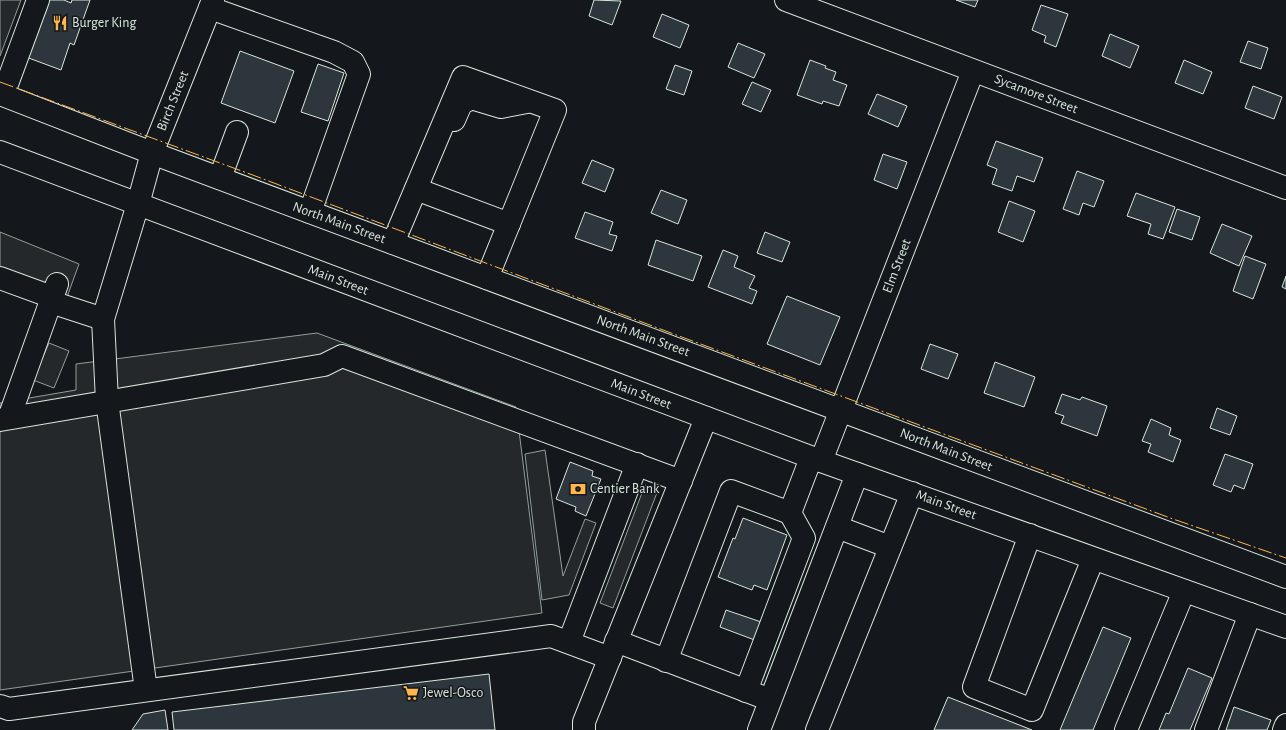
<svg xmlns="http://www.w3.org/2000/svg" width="1286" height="730" font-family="'Alegreya Sans',sans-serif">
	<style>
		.parking { fill: #24282b; stroke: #939e99 }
		.building { fill: #2c363c; stroke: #d8e6dc }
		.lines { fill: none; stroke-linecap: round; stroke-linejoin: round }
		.minor-casing { stroke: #d8e6dc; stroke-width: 24 }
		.major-casing { stroke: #d8e6dc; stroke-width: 24 }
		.minor { stroke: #14181c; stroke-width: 22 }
		.major { stroke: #14181c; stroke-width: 22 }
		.power { stroke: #ffb74d; stroke-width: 1; stroke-dasharray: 14 3 2 3; stroke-linecap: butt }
		.labels { text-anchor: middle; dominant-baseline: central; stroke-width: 3; stroke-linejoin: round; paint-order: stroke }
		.poi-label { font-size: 14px; fill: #d8e6dc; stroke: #14181c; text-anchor: start }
		.street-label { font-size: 14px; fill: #d8e6dc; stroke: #14181c }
	</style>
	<rect width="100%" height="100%" fill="#14181c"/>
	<g class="parking">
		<polygon points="0,0 21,0 0,56"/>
		<polygon points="0,232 79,264 67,297 0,270"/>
		<polygon points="317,333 516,407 542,613 0,690 0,403 76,390 76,364"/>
		<polygon points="49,343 69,351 54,388 33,380"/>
		<polygon points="545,450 563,576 585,519 596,523 569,595 542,600 525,454"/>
		<polygon points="645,485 658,490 613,608 600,603"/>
	</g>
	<g class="building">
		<polygon points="46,0 64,0 71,3 72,0 90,0 74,45 70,43 61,70 26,57"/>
		<polygon points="594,0 621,1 612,25 589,16"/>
		<polygon points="956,0 978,0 975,7"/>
		<polygon points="1041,5 1068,14 1056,47 1044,42 1046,36 1032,30"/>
		<polygon points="662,14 689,25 680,48 653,37"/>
		<polygon points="1110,34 1139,46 1130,68 1102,56"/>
		<polygon points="1248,41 1268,48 1261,69 1240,62"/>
		<polygon points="738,43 765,54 754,78 728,67"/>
		<polygon points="240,51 294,71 275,123 221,103"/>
		<polygon points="810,60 826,66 825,68 836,72 833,80 847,85 839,106 823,101 822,104 797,95"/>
		<polygon points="1184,60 1212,72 1203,94 1175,83"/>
		<polygon points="318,64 344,73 328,121 301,112"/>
		<polygon points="675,65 692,71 684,95 666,89"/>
		<polygon points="752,82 771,90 761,112 742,104"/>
		<polygon points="1253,86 1282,97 1274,119 1245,108"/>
		<polygon points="877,94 907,106 898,127 868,114"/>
		<polygon points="996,141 1043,158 1034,182 1017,176 1012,191 992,184 997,169 987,165"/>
		<polygon points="883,154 907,162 897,189 874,180"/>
		<polygon points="592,160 614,169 605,192 582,183"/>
		<polygon points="1077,171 1104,181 1094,207 1083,203 1079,215 1063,209"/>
		<polygon points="661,190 687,200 678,224 651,213"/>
		<polygon points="1136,193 1175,207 1163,239 1148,234 1151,224 1127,216"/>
		<polygon points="1009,201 1035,211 1023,242 998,232"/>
		<polygon points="1177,209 1200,217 1192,240 1169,232"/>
		<polygon points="585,212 613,222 609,234 617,236 612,251 575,238"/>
		<polygon points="1222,224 1252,236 1239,266 1210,253"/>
		<polygon points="765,232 790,242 782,262 757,253"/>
		<polygon points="656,240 702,256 693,281 648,265"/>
		<polygon points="723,250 738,256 734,267 755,276 749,288 757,291 752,304 708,287"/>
		<polygon points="1245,256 1266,264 1253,299 1233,291"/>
		<polygon points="1286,276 1286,289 1282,287"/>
		<polygon points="787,296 840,317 820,365 767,344"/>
		<polygon points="930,344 958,354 948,379 921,369"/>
		<polygon points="995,362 1035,377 1024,407 984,393"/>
		<polygon points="1062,394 1080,400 1082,397 1107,406 1097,436 1061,423 1064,416 1055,413"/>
		<polygon points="1217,408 1237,416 1230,435 1210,428"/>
		<polygon points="1151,419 1171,428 1169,435 1181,440 1173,462 1148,452 1151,444 1142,441"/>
		<polygon points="1225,454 1253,464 1244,489 1234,485 1231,492 1213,485"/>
		<polygon points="570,462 593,471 592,476 601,479 586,516 575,511 576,507 556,499"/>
		<polygon points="743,518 787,535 767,590 754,585 752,590 718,577 733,538 735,539"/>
		<polygon points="726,610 767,624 760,642 720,627"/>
		<polygon points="1103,627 1131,638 1093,730 1060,730"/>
		<polygon points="1188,668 1212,678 1190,730 1159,730 1166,713 1169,714"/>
		<polygon points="489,674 495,730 174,730 172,712"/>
		<polygon points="948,697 1032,730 934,730"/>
		<polygon points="1234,707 1271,720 1267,730 1226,730"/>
		<polygon points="165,710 168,730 132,730 143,714"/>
	</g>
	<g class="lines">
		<defs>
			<g id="minor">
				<polyline points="786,0 1286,188"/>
				<polyline points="210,8 334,52 353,62 359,74 310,212"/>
				<polyline points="0,94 152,153 1286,577"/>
				<polyline points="3,95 38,0"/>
				<polyline points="454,120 461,104 471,98 501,107 527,102"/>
				<polyline points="220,178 237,132"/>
				<polyline points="416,189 509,224"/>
				<polyline points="393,243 463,77 555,110 487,278"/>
				<polyline points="0,278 52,297"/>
				<polyline points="51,302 103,319"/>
				<polyline points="9,418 57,284"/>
				<polyline points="0,420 324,365 342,356 681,481"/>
				<polyline points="821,461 973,71"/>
				<polyline points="837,527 890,547"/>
				<polyline points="1030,535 974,687 1032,710 1093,559"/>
				<polyline points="616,641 760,696"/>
				<polyline points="569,642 637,464"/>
				<polyline points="666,661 731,491 790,513 811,458"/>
				<polyline points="146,690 107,401 103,319 138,204 152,153 213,0"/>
				<polyline points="746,691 804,538 790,513"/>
				<polyline points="0,706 9,709 551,636 610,658"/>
				<polyline points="584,730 584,722 706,418"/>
				<polyline points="759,730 857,474"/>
				<polyline points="817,730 912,493"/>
				<polyline points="1126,730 1184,591"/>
				<polyline points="1206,730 1250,614"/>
				<polyline points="1284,730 1286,725"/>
			</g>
			<polyline id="major" points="0,152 821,461 1286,627"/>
		</defs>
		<use href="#minor" class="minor-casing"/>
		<use href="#major" class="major-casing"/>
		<use href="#minor" class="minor"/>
		<use href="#major" class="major"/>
		<polyline class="power" points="0,82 258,177 679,336 1173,519 1286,558"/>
	</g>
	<defs>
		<symbol id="restaurant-bare" viewBox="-9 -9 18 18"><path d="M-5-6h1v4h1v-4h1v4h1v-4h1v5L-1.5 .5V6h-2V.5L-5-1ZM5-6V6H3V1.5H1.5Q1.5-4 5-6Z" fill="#ffb74d" stroke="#14181c" stroke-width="2.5" paint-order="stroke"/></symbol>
		<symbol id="bank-bare" viewBox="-9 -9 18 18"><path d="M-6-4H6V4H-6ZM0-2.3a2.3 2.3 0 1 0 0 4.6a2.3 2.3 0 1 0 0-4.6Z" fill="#ffb74d" stroke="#14181c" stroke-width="2.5" paint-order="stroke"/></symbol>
		<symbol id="supermarket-bare" viewBox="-9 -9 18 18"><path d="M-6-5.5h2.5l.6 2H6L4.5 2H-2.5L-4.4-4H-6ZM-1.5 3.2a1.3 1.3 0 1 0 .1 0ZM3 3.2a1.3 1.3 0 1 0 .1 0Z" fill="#ffb74d" stroke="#14181c" stroke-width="2.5" paint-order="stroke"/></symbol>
	</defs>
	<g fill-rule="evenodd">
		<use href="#restaurant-bare" x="49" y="12" width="22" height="22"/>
		<use href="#bank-bare" x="567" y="478" width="22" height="22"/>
		<use href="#supermarket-bare" x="400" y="682" width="22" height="22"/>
	</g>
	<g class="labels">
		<g class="poi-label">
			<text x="72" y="23">Burger King</text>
			<text x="590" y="489">Centier Bank</text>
			<text x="423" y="693">Jewel-Osco</text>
		</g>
		<g class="street-label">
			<text transform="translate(1036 94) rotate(21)">Sycamore Street</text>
			<text transform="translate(173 101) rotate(-68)">Birch Street</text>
			<text transform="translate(339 223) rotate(20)">North Main Street</text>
			<text transform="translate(897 266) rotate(-69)">Elm Street</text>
			<text transform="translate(338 280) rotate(21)">Main Street</text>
			<text transform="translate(643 336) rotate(20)">North Main Street</text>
			<text transform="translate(641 394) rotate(21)">Main Street</text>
			<text transform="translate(946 450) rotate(21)">North Main Street</text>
			<text transform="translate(946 505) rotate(20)">Main Street</text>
		</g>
	</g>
</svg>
